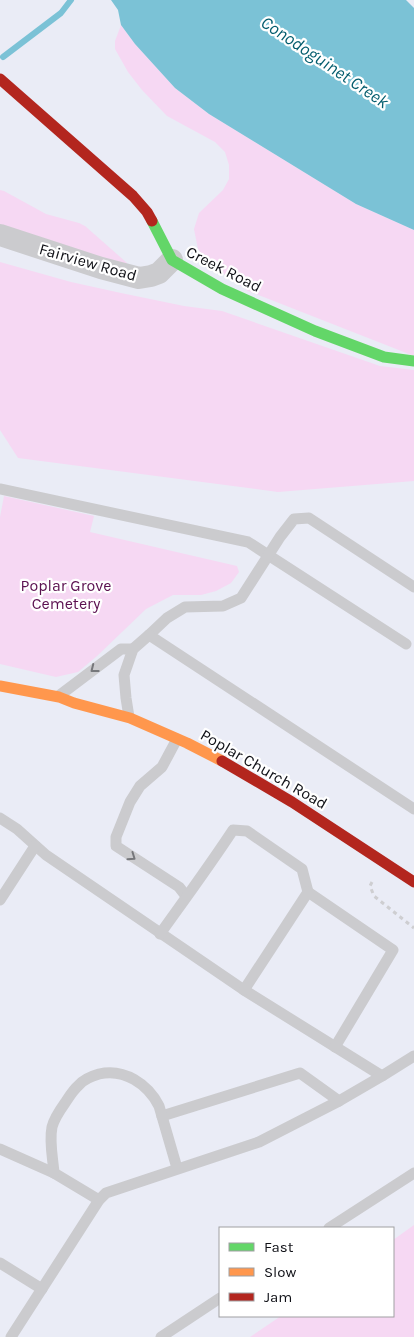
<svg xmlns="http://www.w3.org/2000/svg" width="414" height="1337" font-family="Karla,sans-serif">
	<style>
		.green { fill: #f6d8f3 }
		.water { fill: #7bc2d6 }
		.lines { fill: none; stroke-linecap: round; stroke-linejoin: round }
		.stream { stroke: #7bc2d6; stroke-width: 6 }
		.path { stroke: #ceced1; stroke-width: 3; stroke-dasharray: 4 4; stroke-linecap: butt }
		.lane { stroke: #cbcbce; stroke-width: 11 }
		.street { stroke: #cbcbce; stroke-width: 22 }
		.fast { stroke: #63d668; stroke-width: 11 }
		.slow { stroke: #ff974d; stroke-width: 11 }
		.jam { stroke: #b3261e; stroke-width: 11 }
		.oneway { stroke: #76777b }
		.labels { text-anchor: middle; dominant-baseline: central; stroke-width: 4.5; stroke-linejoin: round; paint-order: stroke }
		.street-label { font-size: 16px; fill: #0f1016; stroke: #fff }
		.park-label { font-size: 16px; fill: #5b1150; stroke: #fff }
		.water-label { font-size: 18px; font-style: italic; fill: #045d6e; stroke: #fff }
	</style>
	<rect width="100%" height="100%" fill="#eaecf6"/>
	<g class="green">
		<polygon points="121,25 135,44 175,88 209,114 356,204 414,230 414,356 248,291 208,263 198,249 194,229 199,213 223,190 229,179 229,165 225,152 215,142 167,116 142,90 128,72 115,49 115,41"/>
		<polygon points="0,190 4,191 46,214 79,223 85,226 127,263 128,267 0,225"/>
		<polygon points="0,262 71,282 121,293 184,306 222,311 380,366 414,370 414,481 278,492 18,458 0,430"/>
		<polygon points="4,496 94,516 90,532 237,566 239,572 231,583 216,591 201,595 173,595 146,609 97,656 78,672 56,677 0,664 0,517"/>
		<polygon points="414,1225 414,1337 250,1337 281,1316 393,1316 393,1240"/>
	</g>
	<polygon class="water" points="111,0 406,0 414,8 414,230 356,204 209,114 175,88 135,44 121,25 118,10"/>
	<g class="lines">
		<polyline class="stream" points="3,57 61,13 71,0"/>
		<polyline class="path" points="372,882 370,886 374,896 414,928"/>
		<g class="lane">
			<polyline points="0,489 248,542 406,644"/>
			<polyline points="414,587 309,518 294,519 280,537 241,598 223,606 185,607 167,618 149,635 414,809"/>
			<polyline points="60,695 121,649 133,649"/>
			<polyline points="129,717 126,698 124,675 133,649 149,635"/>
			<polyline points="177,739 162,767 140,786 130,802 116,837 116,846 179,887 186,896"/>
			<polyline points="0,818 17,829 46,855 244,990 382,1076"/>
			<polyline points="0,900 35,846"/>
			<path d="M160,934C185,899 210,865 233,830L247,831L302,869L308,892"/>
			<polyline points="244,990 308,892 393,950 335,1047"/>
			<polyline points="162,1116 300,1073 339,1101"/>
			<polyline points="0,1149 54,1173 99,1200"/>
			<path d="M54,1173C53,1159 49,1142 52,1127C54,1119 60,1110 65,1103C69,1097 73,1090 79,1085C84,1079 92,1076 99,1074C124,1068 148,1084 159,1106L177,1168"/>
			<polyline points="329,1228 414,1173"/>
			<polyline points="0,1263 42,1289"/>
			<polyline points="11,1337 99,1200 106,1193 259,1142 339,1101 382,1076 414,1056"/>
			<polyline points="161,1337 220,1298"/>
		</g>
		<polyline class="street" points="0,235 101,268 139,278 151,276 159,273 172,260"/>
		<polyline class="fast" points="152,221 172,260 222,289 315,331 384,357 414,361"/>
		<polyline class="slow" points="0,686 59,697 74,703 130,718 187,743 222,761"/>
		<g class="jam">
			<polyline points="0,79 133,196 147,212 152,221"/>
			<polyline points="222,761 292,802 414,882"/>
		</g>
	</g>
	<defs><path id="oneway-chevron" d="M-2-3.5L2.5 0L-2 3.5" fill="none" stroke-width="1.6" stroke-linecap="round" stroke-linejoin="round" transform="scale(1.25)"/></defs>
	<g class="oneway">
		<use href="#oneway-chevron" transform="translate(94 669) rotate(142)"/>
		<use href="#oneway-chevron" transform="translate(132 857) rotate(35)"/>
	</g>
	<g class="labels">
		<g class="street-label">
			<text transform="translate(88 262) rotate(16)">Fairview Road</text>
			<text transform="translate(224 269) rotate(27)">Creek Road</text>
			<text transform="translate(264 769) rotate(30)">Poplar Church Road</text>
		</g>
		<g class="park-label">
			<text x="66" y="585">Poplar Grove<tspan x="66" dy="18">Cemetery</tspan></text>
		</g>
		<g class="water-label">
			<text transform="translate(325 62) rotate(34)">Conodoguinet Creek</text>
		</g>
	</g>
	<rect x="219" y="1227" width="175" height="90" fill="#ffffff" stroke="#9f9fa2"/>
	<rect x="229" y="1243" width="25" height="8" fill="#63d668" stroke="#9f9fa2"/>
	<text x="264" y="1252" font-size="15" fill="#0f1016">Fast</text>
	<rect x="229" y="1268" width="25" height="8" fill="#ff974d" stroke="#9f9fa2"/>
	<text x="264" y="1277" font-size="15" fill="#0f1016">Slow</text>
	<rect x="229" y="1293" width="25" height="8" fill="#b3261e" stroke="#9f9fa2"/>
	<text x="264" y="1302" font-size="15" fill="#0f1016">Jam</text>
</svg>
